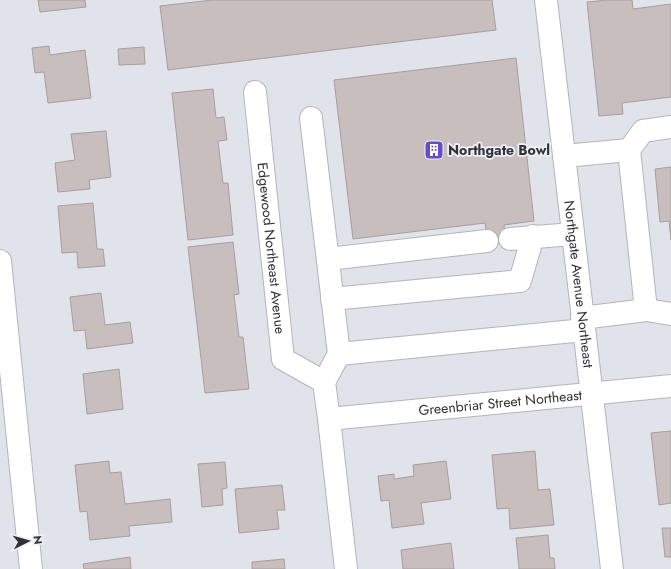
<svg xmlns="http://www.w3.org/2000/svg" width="671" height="569" font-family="Jost,sans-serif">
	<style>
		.building { fill: #c8bebd; stroke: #a89e9d }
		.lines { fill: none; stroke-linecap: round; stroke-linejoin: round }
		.minor-casing { stroke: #b3b4bc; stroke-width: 24 }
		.minor { stroke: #fff; stroke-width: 22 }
		.labels { text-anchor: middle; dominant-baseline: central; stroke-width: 3.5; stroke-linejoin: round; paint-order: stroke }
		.poi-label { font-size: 14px; font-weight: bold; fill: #323236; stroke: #eef0f8; text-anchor: start }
		.street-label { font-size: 14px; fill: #323236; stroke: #eef0f8 }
	</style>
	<rect width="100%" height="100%" fill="#e1e3eb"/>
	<g class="building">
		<polygon points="38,0 85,0 86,7 40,12"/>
		<polygon points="212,0 492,0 496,30 168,70 160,6"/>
		<polygon points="607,0 632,0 633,9 671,4 671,97 622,103 623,114 599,116 587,2"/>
		<polygon points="49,46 50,55 85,50 91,98 48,103 44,72 35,73 32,48"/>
		<polygon points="144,47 145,64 119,65 118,49"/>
		<polygon points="516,58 534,221 504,225 506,243 488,245 485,223 353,239 334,80"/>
		<polygon points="213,89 216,118 224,117 227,140 218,141 223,183 228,183 233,235 188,240 172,93"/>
		<polygon points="106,131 111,177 89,180 90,189 58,192 55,163 75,160 71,134"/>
		<polygon points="671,167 671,240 669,221 660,222 655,169"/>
		<polygon points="93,203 97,249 103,249 105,266 78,268 77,252 62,253 58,206"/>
		<polygon points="233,242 239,294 234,295 239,337 243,337 249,389 205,393 188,247"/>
		<polygon points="101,293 105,325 130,322 133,343 87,349 85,330 74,331 70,297"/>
		<polygon points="119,369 123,409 87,414 83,374"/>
		<polygon points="671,431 671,503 659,505 651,433"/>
		<polygon points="535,451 538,490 550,489 554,525 510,529 509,508 497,509 492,455"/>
		<polygon points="109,461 110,473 121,472 125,504 170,499 172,522 129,526 130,536 90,540 87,511 80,512 75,465"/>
		<polygon points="446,461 451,499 421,503 424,524 392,528 389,500 381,501 378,476 394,474 394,479 414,476 413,465"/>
		<polygon points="225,462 227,488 222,489 223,505 202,507 198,464"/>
		<polygon points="282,485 285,510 277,510 279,529 239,533 235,489"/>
		<polygon points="662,528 671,528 671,557 665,557"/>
		<polygon points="548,535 550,558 554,558 555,569 519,569 516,538"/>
		<polygon points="451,543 454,569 403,569 401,550"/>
		<polygon points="130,557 131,569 84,569 83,564"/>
		<polygon points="284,559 285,569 252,569 252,562"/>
	</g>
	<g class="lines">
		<defs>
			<g id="minor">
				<path id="s1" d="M546,0L612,569"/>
				<path id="s2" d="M255,92L283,359L324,382"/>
				<polyline points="311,118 339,354 324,382"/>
				<polyline points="629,150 643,131 671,127"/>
				<polyline points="564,156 629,150 646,310"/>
				<polyline points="510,239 573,234"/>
				<polyline points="328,259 487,241"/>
				<polyline points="0,261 31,569"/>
				<polyline points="332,299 520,281 533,236"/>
				<polyline points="582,318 646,310 671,314"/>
				<polyline points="339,354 584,330"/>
				<polyline points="324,382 329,419 346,569"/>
				<path id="s3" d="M329,419L671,386"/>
			</g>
		</defs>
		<use href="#minor" class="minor-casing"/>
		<use href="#minor" class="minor"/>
	</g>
	<defs>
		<symbol id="building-square" viewBox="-11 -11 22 22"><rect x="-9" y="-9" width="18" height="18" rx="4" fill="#644ec7" stroke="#eef0f8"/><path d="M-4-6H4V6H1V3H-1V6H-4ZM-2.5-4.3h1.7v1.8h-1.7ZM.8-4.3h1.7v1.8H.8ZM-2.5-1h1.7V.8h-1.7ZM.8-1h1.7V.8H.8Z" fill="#fff"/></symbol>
	</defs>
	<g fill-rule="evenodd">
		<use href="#building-square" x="423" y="139" width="22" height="22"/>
	</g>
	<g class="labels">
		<g class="poi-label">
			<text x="448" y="150">Northgate Bowl</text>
		</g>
		<g class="street-label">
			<text stroke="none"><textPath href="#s2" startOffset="157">Edgewood Northeast Avenue</textPath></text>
			<text stroke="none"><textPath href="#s1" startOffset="286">Northgate Avenue Northeast</textPath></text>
			<text stroke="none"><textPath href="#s3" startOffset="172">Greenbriar Street Northeast</textPath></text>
		</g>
	</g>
	<g transform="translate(28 541) rotate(84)" stroke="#eef0f8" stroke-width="3" paint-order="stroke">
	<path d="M0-3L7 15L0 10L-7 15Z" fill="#323236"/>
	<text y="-6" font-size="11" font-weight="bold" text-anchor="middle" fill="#323236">N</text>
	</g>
</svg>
